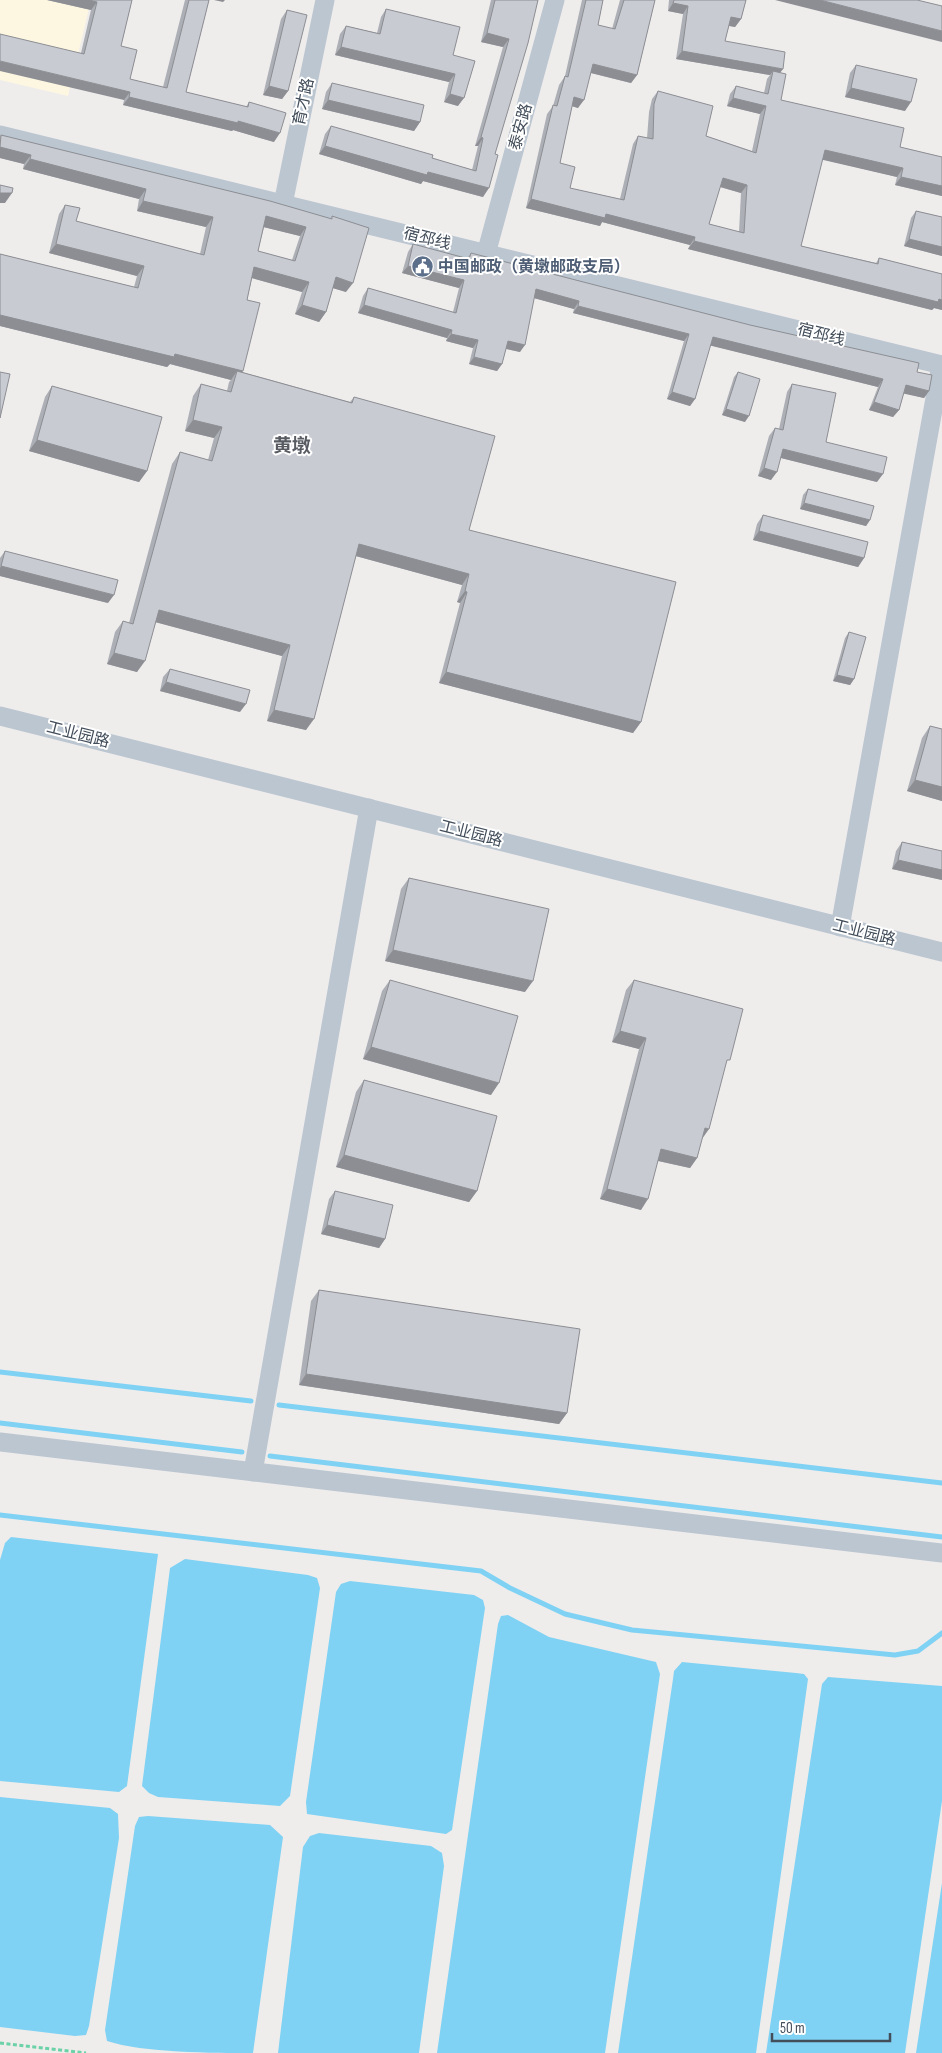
<svg xmlns="http://www.w3.org/2000/svg" width="942" height="2053" font-family="'Sofia Sans Condensed','Noto Sans SC',sans-serif">
	<style>
		.commercial { fill: #fdf7e2 }
		.water { fill: #7fd2f3 }
		.lines { fill: none; stroke-linecap: round; stroke-linejoin: round }
		.stream { stroke: #7fd2f3; stroke-width: 5 }
		.path { stroke: #6bd2a7; stroke-width: 3; stroke-dasharray: 4 2.5; stroke-linecap: butt }
		.minor { stroke: #bbc6d0; stroke-width: 19 }
		.wall { fill: #acafb5; fill-rule: evenodd }
		.shaded-wall { fill: #8c8e93 }
		.building { fill: #c8cbd2; stroke: #8c8e93; fill-rule: evenodd }
		.labels { text-anchor: middle; dominant-baseline: central; stroke-width: 4; stroke-linejoin: round; paint-order: stroke }
		.street-label { font-size: 16px; fill: #434e5b; stroke: #fff }
		.service-label { font-size: 16px; font-weight: bold; fill: #4e5e75; stroke: #fff; text-anchor: start }
		.quarter-label { font-size: 19px; font-weight: bold; fill: #585c62; stroke: #fff }
	</style>
	<rect width="100%" height="100%" fill="#efecec"/>
	<polygon class="commercial" points="0,0 91,0 68,96 0,80"/>
	<g class="water">
		<polygon points="11,1537 158,1554 127,1786 119,1792 0,1781 0,1560 5,1543"/>
		<polygon points="185,1559 308,1575 317,1578 320,1588 290,1796 280,1806 158,1797 149,1793 142,1786 170,1568"/>
		<polygon points="350,1581 474,1595 483,1600 485,1608 452,1830 446,1834 307,1814 306,1802 336,1592 341,1584"/>
		<polygon points="508,1615 549,1637 656,1662 660,1674 605,2053 437,2053 498,1624 501,1616"/>
		<polygon points="682,1662 796,1673 804,1674 808,1679 756,2053 618,2053 673,1679 674,1671"/>
		<polygon points="828,1677 942,1686 942,1801 905,2053 766,2053 822,1684"/>
		<polygon points="0,1797 110,1808 118,1814 119,1838 89,2026 86,2035 75,2036 0,2027"/>
		<path d="M148,1816L270,1825L283,1837L253,2053C213,2053 143,2053 107,2041L105,2030L135,1826L139,1817Z"/>
		<polygon points="319,1833 431,1846 442,1853 444,1866 419,2053 278,2053 303,1847 310,1836"/>
		<polygon points="942,1883 942,2053 916,2053"/>
	</g>
	<g class="lines">
		<g class="stream">
			<polyline points="0,1372 251,1401"/>
			<polyline points="279,1405 942,1483"/>
			<polyline points="0,1423 242,1452"/>
			<polyline points="270,1456 942,1537"/>
			<polyline points="0,1515 481,1571 510,1588 565,1614 632,1630 895,1655 918,1651 942,1633"/>
		</g>
		<polyline class="path" points="0,2043 86,2053"/>
		<g class="minor">
			<polyline points="0,135 942,365"/>
			<polyline points="283,204 325,0"/>
			<polyline points="486,254 555,0"/>
			<polyline points="0,716 942,952"/>
			<polyline points="840,927 941,365"/>
			<polyline points="0,1442 942,1553"/>
			<polyline points="253,1472 369,808"/>
		</g>
	</g>
	<g class="wall">
		<polygon points="47,0 132,0 121,46 130,79 163,87 185,0 209,0 186,92 246,107 249,102 274,142 233,130 232,131 123,105 124,100 81,53 91,10"/>
		<polygon points="491,0 538,0 483,197 423,181 421,184 319,154 325,134 331,126 432,158 472,170 478,146 475,146 503,47 481,42"/>
		<path d="M582,0H603L598,25L612,29L620,0H655L637,75L631,83L591,73L578,108L572,106L560,163L570,188L620,199L633,144L638,136L647,138L649,112L652,99L658,91L706,136L752,151L760,114L727,106L730,94L736,86L764,93L767,79L770,75L676,59L683,14L668,11L669,0H746L741,19L735,27L729,26L725,41L780,72L781,100L900,147L942,157V196L895,185L897,177L822,159L801,246L876,263L879,258L942,274V310L934,308L932,310L688,249L690,245L602,222L600,226L526,208L547,114L553,106L559,85L565,76ZM720,187L741,193L739,232L709,224Z"/>
		<polygon points="386,9 453,55 458,106 444,102 449,82 335,55 340,34 346,26 377,33 381,17"/>
		<polygon points="287,10 288,91 282,99 263,95 281,19"/>
		<polygon points="856,65 905,111 845,97 850,73"/>
		<polygon points="332,83 420,122 414,131 322,109 326,92"/>
		<path d="M1,135L331,219L332,216L346,292L333,288L326,312L319,322L295,314L302,292L252,278L247,300L242,372L350,402L354,397L469,530L641,722L633,733L439,683L460,603L457,602L462,585L356,556L306,730L267,721L282,656L156,622L137,672L107,664L115,632L123,621L129,623L172,464L180,452L208,460L214,438L185,431L193,396L201,384L227,391L229,382L231,380L170,364L167,367L0,326V254L134,287L137,276L49,253L59,214L65,205L76,221L200,254L206,227L137,211L139,199L23,169L24,164L0,158V136ZM264,227L300,236L292,260L258,251Z"/>
		<polygon points="916,211 942,217 942,256 904,246 911,218"/>
		<polygon points="413,244 467,258 471,253 917,372 929,391 924,398 904,393 899,410 893,417 869,410 878,387 710,345 695,399 690,406 667,399 684,341 573,313 574,309 534,298 520,352 506,349 502,364 497,371 469,364 473,348 446,341 447,338 358,313 363,296 368,288 453,312 459,288 402,273 408,252"/>
		<polygon points="738,372 745,422 722,415 734,377"/>
		<polygon points="792,384 826,442 877,482 781,458 771,480 758,476 769,436 775,428 779,429 787,392"/>
		<polygon points="52,386 147,471 139,482 29,451 45,397"/>
		<polygon points="808,489 870,520 866,526 800,509 803,495"/>
		<polygon points="763,515 864,558 858,567 753,540 757,524"/>
		<polygon points="5,551 108,603 0,576 0,558"/>
		<polygon points="849,632 854,679 850,685 833,681 845,638"/>
		<polygon points="170,669 240,712 160,691 163,677"/>
		<polygon points="930,726 942,729 942,801 907,791 922,738"/>
		<polygon points="902,842 942,851 942,880 892,869 896,851"/>
		<polygon points="409,878 525,992 385,961 401,889"/>
		<polygon points="390,980 491,1095 363,1059 382,991"/>
		<polygon points="634,980 725,1067 702,1139 697,1158 690,1168 658,1161 641,1210 600,1199 639,1049 612,1042 626,990"/>
		<polygon points="364,1080 477,1191 469,1202 336,1167 356,1092"/>
		<polygon points="335,1191 385,1239 379,1248 321,1234 329,1199"/>
		<polygon points="319,1290 567,1413 559,1424 299,1385 311,1301"/>
	</g>
	<g class="shaded-wall">
		<polygon points="47,0 89,0 97,2 91,10"/>
		<polygon points="214,0 225,0 223,2"/>
		<polygon points="775,0 820,0 942,31 942,42"/>
		<polygon points="673,3 688,6 683,14 668,11"/>
		<polygon points="731,17 741,19 735,27 725,25"/>
		<polygon points="487,33 509,39 503,47 481,42"/>
		<polygon points="341,47 455,74 449,82 335,55"/>
		<polygon points="682,51 783,69 777,77 773,71 770,75 676,59"/>
		<polygon points="0,61 130,92 124,100 0,71"/>
		<polygon points="593,64 637,75 631,83 587,72"/>
		<polygon points="269,86 288,91 282,99 263,95"/>
		<polygon points="851,88 911,102 905,111 845,97"/>
		<polygon points="450,94 464,98 458,106 444,102"/>
		<polygon points="129,97 238,121 280,133 274,142 233,130 232,131 123,105"/>
		<polygon points="574,97 584,100 578,108 568,105"/>
		<polygon points="733,98 766,106 760,114 727,106"/>
		<polygon points="328,100 420,122 414,131 322,109"/>
		<polygon points="481,137 483,138 478,146 475,146"/>
		<polygon points="325,146 428,172 489,188 483,197 423,181 421,184 319,154"/>
		<polygon points="0,147 31,155 24,164 0,158"/>
		<polygon points="825,150 903,168 897,177 819,159"/>
		<polygon points="30,159 146,189 139,199 23,169"/>
		<polygon points="901,177 942,186 942,196 895,185"/>
		<polygon points="723,178 747,185 741,193 717,186"/>
		<polygon points="0,193 12,193 5,203 0,203"/>
		<polygon points="531,199 606,214 695,237 690,245 602,222 600,226 526,208"/>
		<polygon points="143,201 213,217 206,227 137,211"/>
		<polygon points="266,216 306,227 300,236 259,226"/>
		<polygon points="909,239 942,247 942,256 904,246"/>
		<polygon points="694,241 942,300 942,310 934,308 932,310 688,249"/>
		<polygon points="56,244 144,266 137,276 49,253"/>
		<polygon points="408,266 464,280 459,288 402,273"/>
		<polygon points="254,267 309,282 302,292 248,277"/>
		<polygon points="336,277 353,283 346,292 329,287"/>
		<polygon points="536,289 579,301 574,309 530,297"/>
		<polygon points="302,305 326,312 319,322 295,314"/>
		<polygon points="364,305 452,330 447,338 358,313"/>
		<polygon points="578,306 689,334 684,341 573,313"/>
		<polygon points="0,315 175,354 243,371 236,381 237,371 231,380 170,364 167,367 0,326"/>
		<polygon points="451,334 478,340 473,348 446,341"/>
		<polygon points="713,337 883,379 878,387 708,345"/>
		<polygon points="508,341 525,345 520,352 503,348"/>
		<polygon points="474,357 502,364 497,371 469,364"/>
		<polygon points="906,385 929,391 924,398 901,393"/>
		<polygon points="672,392 695,399 690,406 667,399"/>
		<polygon points="874,402 899,410 893,417 869,410"/>
		<polygon points="726,409 749,416 745,422 722,415"/>
		<polygon points="193,420 222,427 214,438 185,431"/>
		<polygon points="37,440 147,471 139,482 29,451"/>
		<polygon points="783,449 883,474 877,482 777,457"/>
		<polygon points="764,468 777,472 771,480 758,476"/>
		<polygon points="804,503 870,520 866,526 800,509"/>
		<polygon points="759,531 864,558 858,567 753,540"/>
		<polygon points="359,544 469,574 462,585 352,555"/>
		<polygon points="1,566 114,595 108,603 0,576 0,568"/>
		<polygon points="465,591 467,592 460,603 457,602"/>
		<polygon points="159,610 290,645 282,656 151,621"/>
		<polygon points="114,653 145,661 137,672 107,664"/>
		<polygon points="446,672 641,722 633,733 439,683"/>
		<polygon points="837,675 854,679 850,685 833,681"/>
		<polygon points="166,682 246,704 240,712 160,691"/>
		<polygon points="274,710 314,719 306,730 267,721"/>
		<polygon points="915,780 942,787 942,801 907,791"/>
		<polygon points="898,860 942,870 942,880 892,869"/>
		<polygon points="393,950 533,981 525,992 385,961"/>
		<polygon points="620,1031 646,1038 639,1049 612,1042"/>
		<polygon points="371,1047 499,1083 491,1095 363,1059"/>
		<polygon points="705,1128 709,1129 702,1139"/>
		<polygon points="661,1149 697,1158 690,1168 654,1160"/>
		<polygon points="344,1155 477,1191 469,1202 336,1167"/>
		<polygon points="607,1189 648,1199 641,1210 600,1199"/>
		<polygon points="327,1225 385,1239 379,1248 321,1234"/>
		<polygon points="306,1374 567,1413 559,1424 299,1385"/>
	</g>
	<g class="building">
		<polygon points="89,0 132,0 121,46 137,50 130,79 167,88 189,0 209,0 186,92 248,107 249,102 283,112 286,113 280,133 238,121 238,123 129,97 130,92 0,61 0,34 84,54 97,2"/>
		<polygon points="495,0 538,0 528,43 495,154 498,155 489,188 428,172 427,175 325,146 331,126 433,155 432,158 476,171 483,138 481,137 509,39 487,33"/>
		<path d="M586,0H603L598,25L615,29L624,0H655L637,75L593,64L584,100L574,97L560,163L575,167L570,188L624,200L638,136L653,139L654,104L658,91L713,106L706,136L756,153L766,106L733,98L736,86L768,94L773,71L786,74L781,100L904,128L900,147L942,157V186L901,177L903,168L825,150L801,246L878,264L879,258L942,274V300L939,299L938,302L694,241L695,237L606,214L605,218L531,199L553,105L557,106L565,76L568,77ZM723,178L747,185L744,233L709,224Z"/>
		<polygon points="674,0 746,0 741,19 731,17 725,41 785,52 783,69 682,51 688,6 673,3"/>
		<polygon points="820,0 917,0 942,6 942,31"/>
		<polygon points="386,9 460,27 453,55 475,61 464,98 450,94 455,74 341,47 346,26 380,34"/>
		<polygon points="287,10 307,15 288,91 269,86"/>
		<polygon points="856,65 917,79 911,102 851,88"/>
		<polygon points="332,83 424,105 420,122 328,100"/>
		<path d="M1,135L270,201L332,219V216L369,228L353,283L336,277L326,312L302,305L309,282L254,267L247,300L260,303L243,371L175,354L174,357L0,315V254L138,288L144,266L56,244L65,205L80,208L76,221L204,255L213,217L143,201L146,189L30,159L31,155L0,147ZM266,216L306,227L295,261L258,251Z"/>
		<polygon points="0,185 13,188 12,193 0,193"/>
		<polygon points="916,211 942,217 942,247 909,239"/>
		<polygon points="413,244 469,259 471,253 750,325 919,363 917,372 932,375 929,391 906,385 899,410 874,402 883,379 713,337 695,399 672,392 689,334 578,306 579,301 536,289 525,345 508,341 502,364 474,357 478,340 451,334 452,330 364,305 368,288 456,313 464,280 408,266"/>
		<polygon points="237,371 352,403 354,397 495,436 469,530 676,582 641,722 446,672 467,592 465,591 469,574 359,544 314,719 274,710 290,645 159,610 145,661 114,653 123,621 133,624 180,452 212,461 222,427 193,420 201,384 231,392"/>
		<polygon points="0,372 10,374 0,418"/>
		<polygon points="738,372 760,379 749,416 726,409"/>
		<polygon points="792,384 836,393 826,442 887,457 883,474 783,449 777,472 764,468 775,428 783,430"/>
		<polygon points="52,386 162,417 147,471 37,440"/>
		<polygon points="808,489 874,506 870,520 804,503"/>
		<polygon points="763,515 868,542 864,558 759,531"/>
		<polygon points="5,551 118,580 114,595 1,566"/>
		<polygon points="849,632 866,637 854,679 837,675"/>
		<polygon points="170,669 250,690 246,704 166,682"/>
		<polygon points="930,726 942,729 942,787 915,780"/>
		<polygon points="902,842 942,851 942,870 898,860"/>
		<polygon points="409,878 549,909 533,981 393,950"/>
		<polygon points="390,980 518,1016 499,1083 371,1047"/>
		<polygon points="634,980 743,1009 730,1060 727,1060 709,1129 705,1128 697,1158 661,1149 648,1199 607,1189 646,1038 620,1031"/>
		<polygon points="364,1080 497,1116 477,1191 344,1155"/>
		<polygon points="335,1191 393,1205 385,1239 327,1225"/>
		<polygon points="319,1290 580,1329 567,1413 306,1374"/>
	</g>
	<defs>
		<symbol id="civic-disc" viewBox="-11 -11 22 22"><circle r="9.5" fill="#5c6f8a" stroke="#fff"/><path d="M-.6-6.5H3V-4.5H.6V-3L4-1V1h2V6H-6V1h2V-1L-.6-3ZM-1.2 2.5V6h2.4V2.5Z" fill="#fff"/></symbol>
	</defs>
	<g fill-rule="evenodd">
		<use href="#civic-disc" x="410" y="254" width="25" height="25"/>
	</g>
	<g class="labels">
		<g class="street-label">
			<text transform="translate(304 102) rotate(-78)">育才路</text>
			<text transform="translate(521 127) rotate(-75)">泰安路</text>
			<text transform="translate(427 239) rotate(14)">宿邳线</text>
			<text transform="translate(821 335) rotate(14)">宿邳线</text>
			<text transform="translate(78 735) rotate(14)">工业园路</text>
			<text transform="translate(471 834) rotate(14)">工业园路</text>
			<text transform="translate(864 933) rotate(14)">工业园路</text>
		</g>
		<g class="service-label">
			<text x="438" y="267">中国邮政（黄墩邮政支局）</text>
		</g>
		<g class="quarter-label">
			<text x="292" y="446">黄墩</text>
		</g>
	</g>
	<path d="M772 2033v8h118v-8" fill="none" stroke="#434e5b" stroke-width="2.5"/>
	<text x="780" y="2033" font-size="15" fill="#434e5b" stroke="#ffffff" stroke-width="4" paint-order="stroke">50 m</text>
</svg>
